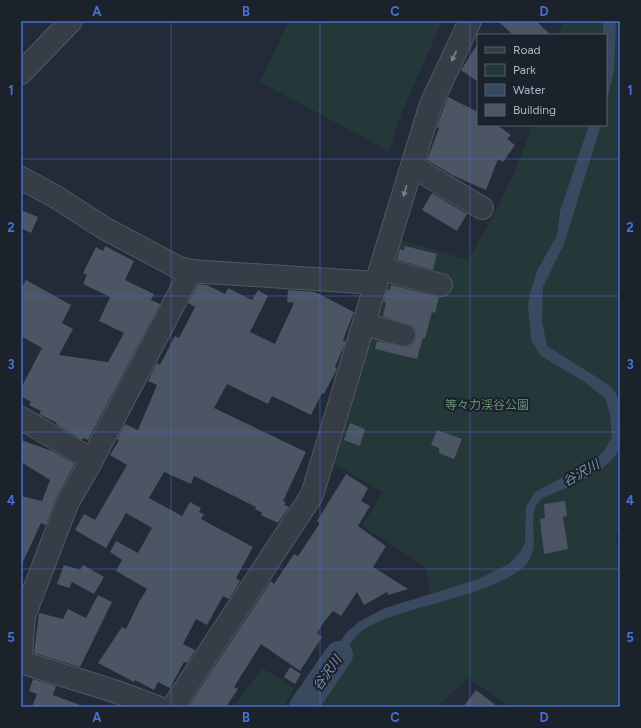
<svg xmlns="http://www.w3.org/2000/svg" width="641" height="728" font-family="Figtree,'Noto Sans JP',sans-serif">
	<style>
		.green { fill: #253839 }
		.water { fill: #39495f }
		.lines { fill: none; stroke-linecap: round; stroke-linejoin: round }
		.river { stroke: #39495f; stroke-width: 28 }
		.building { fill: #4b5563 }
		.minor-casing { stroke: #515862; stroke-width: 24 }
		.minor { stroke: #363d47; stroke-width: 22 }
		.oneway { fill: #7a818c }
		.grid { fill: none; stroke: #496ed2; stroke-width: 1; stroke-opacity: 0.55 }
		.labels { text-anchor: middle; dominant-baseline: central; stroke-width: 4; stroke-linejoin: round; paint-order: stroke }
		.park-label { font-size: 12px; fill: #6a9373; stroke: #1b222c }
		.water-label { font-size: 13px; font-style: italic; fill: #7b8eaa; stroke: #1b222c }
		.neatline { fill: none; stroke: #496ed2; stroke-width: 1.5 }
		.grid-label { font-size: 13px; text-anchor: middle; font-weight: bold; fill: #496ed2 }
	</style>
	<rect width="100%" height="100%" fill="#222b37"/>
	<g class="green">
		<polygon points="289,21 442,21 402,112 389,151 260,82"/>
		<path d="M563,21H620V528L616,536L620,568V707H511L468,678L437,707H297L353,628L369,616L431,596L426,567L362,526L383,492L331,462L398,239L468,260C493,218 517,173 532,125H606V35H558Z"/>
		<polygon points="262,668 294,688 284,707 234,707"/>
	</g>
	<g class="water">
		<polygon points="603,21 616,21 614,71 606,104 606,35 603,35"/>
		<path d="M589,125H601L564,244L543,287L542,322L547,346L609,385C621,397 620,405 620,421C620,429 622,439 620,446C614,470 564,489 542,498C521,517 548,550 520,570C491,591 444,600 409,611C390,617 372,622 357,635L303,707H295L347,632L360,621L385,608L476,580L509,564L521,551L525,542L526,507L535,492L593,461L604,451L612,437L610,414L605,398L583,381L541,356L531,340L528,304L530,293L537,271L557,235L560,211Z"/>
	</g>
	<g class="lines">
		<polyline class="river" points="303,707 339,655"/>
	</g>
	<g class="building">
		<polygon points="498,21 536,21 551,35 513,35"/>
		<polygon points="478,43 478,82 461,70"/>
		<polygon points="448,97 478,112 478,125 497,125 511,135 507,139 515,145 503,162 498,159 486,190 452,175 427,160 439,128 437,127 443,109"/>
		<polygon points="432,193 467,214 457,231 422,210"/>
		<polygon points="21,210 38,217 31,233 21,228"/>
		<polygon points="105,246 134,261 125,280 154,294 151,300 160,304 88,440 84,438 82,440 56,424 57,423 39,414 41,411 29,405 31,402 21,396 21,388 42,348 21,336 21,289 26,280 71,305 62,323 73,329 59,355 108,362 124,333 99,321 110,297 83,284 87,275 83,273 96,247 103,251"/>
		<polygon points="405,246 437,254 433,270 397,260 400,249 404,250"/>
		<polygon points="198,284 207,285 225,294 228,288 252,300 258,290 268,296 250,332 275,344 294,303 287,302 288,290 315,292 354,312 343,340 345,341 345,344 335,367 337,369 324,394 322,393 311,415 272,396 268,404 227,384 214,408 306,452 283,501 286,502 284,505 289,507 278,523 261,515 262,513 255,509 256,507 194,476 191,484 164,472 149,498 182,516 190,502 201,508 199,512 204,514 201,519 253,547 236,578 240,581 229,599 223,596 207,625 196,619 183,644 195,650 187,663 184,662 170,688 158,682 154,690 135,680 134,682 98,663 122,627 126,629 139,602 147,589 116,571 122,560 110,552 116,541 138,553 152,528 126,513 106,548 75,530 84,514 95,520 127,465 110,455 119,440 117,439 125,424 138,430 157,385 148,381 157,363 160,365 175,336 179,338 195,307 188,303"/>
		<polygon points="391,285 439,297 435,313 432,312 425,338 423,338 417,359 375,349 377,341 407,347 413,344 416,338 416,331 413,326 383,316 386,302 383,302 387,289 390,290"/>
		<polygon points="350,423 365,429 360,446 344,440"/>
		<polygon points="437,430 462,439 454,459 439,453 439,448 431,445"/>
		<polygon points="21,440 52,451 75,464 56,498 46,525 41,523 21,566 21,496 42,501 50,480 21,462"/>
		<polygon points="346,474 368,488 361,501 370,506 358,526 386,546 373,567 408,589 388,595 387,592 364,605 357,592 341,616 333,611 324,622 317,633 322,637 300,671 261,644 234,687 238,689 226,707 188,707 271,581 274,584 294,554 298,556 320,523 317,521"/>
		<polygon points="565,501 567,516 563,517 568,549 544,554 540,519 545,518 544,504"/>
		<polygon points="64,565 80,570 83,565 104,577 94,594 72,582 69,588 57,584"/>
		<polygon points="98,595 112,602 80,667 34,653 39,613 63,619 68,609 86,618"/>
		<polygon points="290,667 301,674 295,684 284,677"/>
		<polygon points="33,679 56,686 53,695 80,705 80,707 32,707 37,694 29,691"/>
		<polygon points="476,690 498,707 463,707"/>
	</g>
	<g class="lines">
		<defs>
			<g id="minor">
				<polyline points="21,73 71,21"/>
				<polyline points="412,166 482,208"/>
				<polyline points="21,178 56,197 104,228 179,268 191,271 376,283 312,495 173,707"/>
				<polyline points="381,269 441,285"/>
				<polyline points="376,283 431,104 470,21"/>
				<polyline points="364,324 404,335"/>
				<polyline points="21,418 92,460"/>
				<polyline points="21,654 24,616 67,504 92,460 191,271"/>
				<polyline points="21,662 117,692 157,707"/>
			</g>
		</defs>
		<use href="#minor" class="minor-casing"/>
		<use href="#minor" class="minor"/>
	</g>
	<defs><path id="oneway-solid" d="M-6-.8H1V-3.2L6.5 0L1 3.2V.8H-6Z"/></defs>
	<g class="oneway">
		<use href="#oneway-solid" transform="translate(454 56) rotate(115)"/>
		<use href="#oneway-solid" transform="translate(405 191) rotate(107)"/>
	</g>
	<path class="grid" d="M171,21V707M320,21V707M470,21V707M21,159H620M21,296H620M21,432H620M21,569H620"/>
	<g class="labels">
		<g class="park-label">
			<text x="487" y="405">等々力渓谷公園</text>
		</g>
		<g class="water-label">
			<text transform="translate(581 473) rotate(-30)">谷沢川</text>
			<text transform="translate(327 673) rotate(-55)">谷沢川</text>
		</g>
	</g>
	<rect width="641" height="728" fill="none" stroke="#1b222c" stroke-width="44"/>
	<rect x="477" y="34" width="130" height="92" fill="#1b222c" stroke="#575e69"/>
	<rect x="485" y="47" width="20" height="6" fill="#363d47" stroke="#575e69"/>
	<text x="513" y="54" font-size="12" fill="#b1b8c4">Road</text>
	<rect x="485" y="64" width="20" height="12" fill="#253839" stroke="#575e69"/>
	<text x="513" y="74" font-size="12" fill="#b1b8c4">Park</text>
	<rect x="485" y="84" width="20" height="12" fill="#39495f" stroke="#575e69"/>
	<text x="513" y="94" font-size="12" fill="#b1b8c4">Water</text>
	<rect x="485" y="104" width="20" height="12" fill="#4b5563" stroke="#575e69"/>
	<text x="513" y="114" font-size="12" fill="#b1b8c4">Building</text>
	<rect x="22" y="22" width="597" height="684" class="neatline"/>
	<g class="grid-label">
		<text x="97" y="16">A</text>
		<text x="246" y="16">B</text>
		<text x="395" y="16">C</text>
		<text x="544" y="16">D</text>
		<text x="11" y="95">1</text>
		<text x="630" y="95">1</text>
		<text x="11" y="232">2</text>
		<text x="630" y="232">2</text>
		<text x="11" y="369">3</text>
		<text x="630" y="369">3</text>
		<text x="11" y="505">4</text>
		<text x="630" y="505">4</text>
		<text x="11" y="642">5</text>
		<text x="630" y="642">5</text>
		<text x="97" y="722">A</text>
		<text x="246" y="722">B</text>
		<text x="395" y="722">C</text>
		<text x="544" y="722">D</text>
	</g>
</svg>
